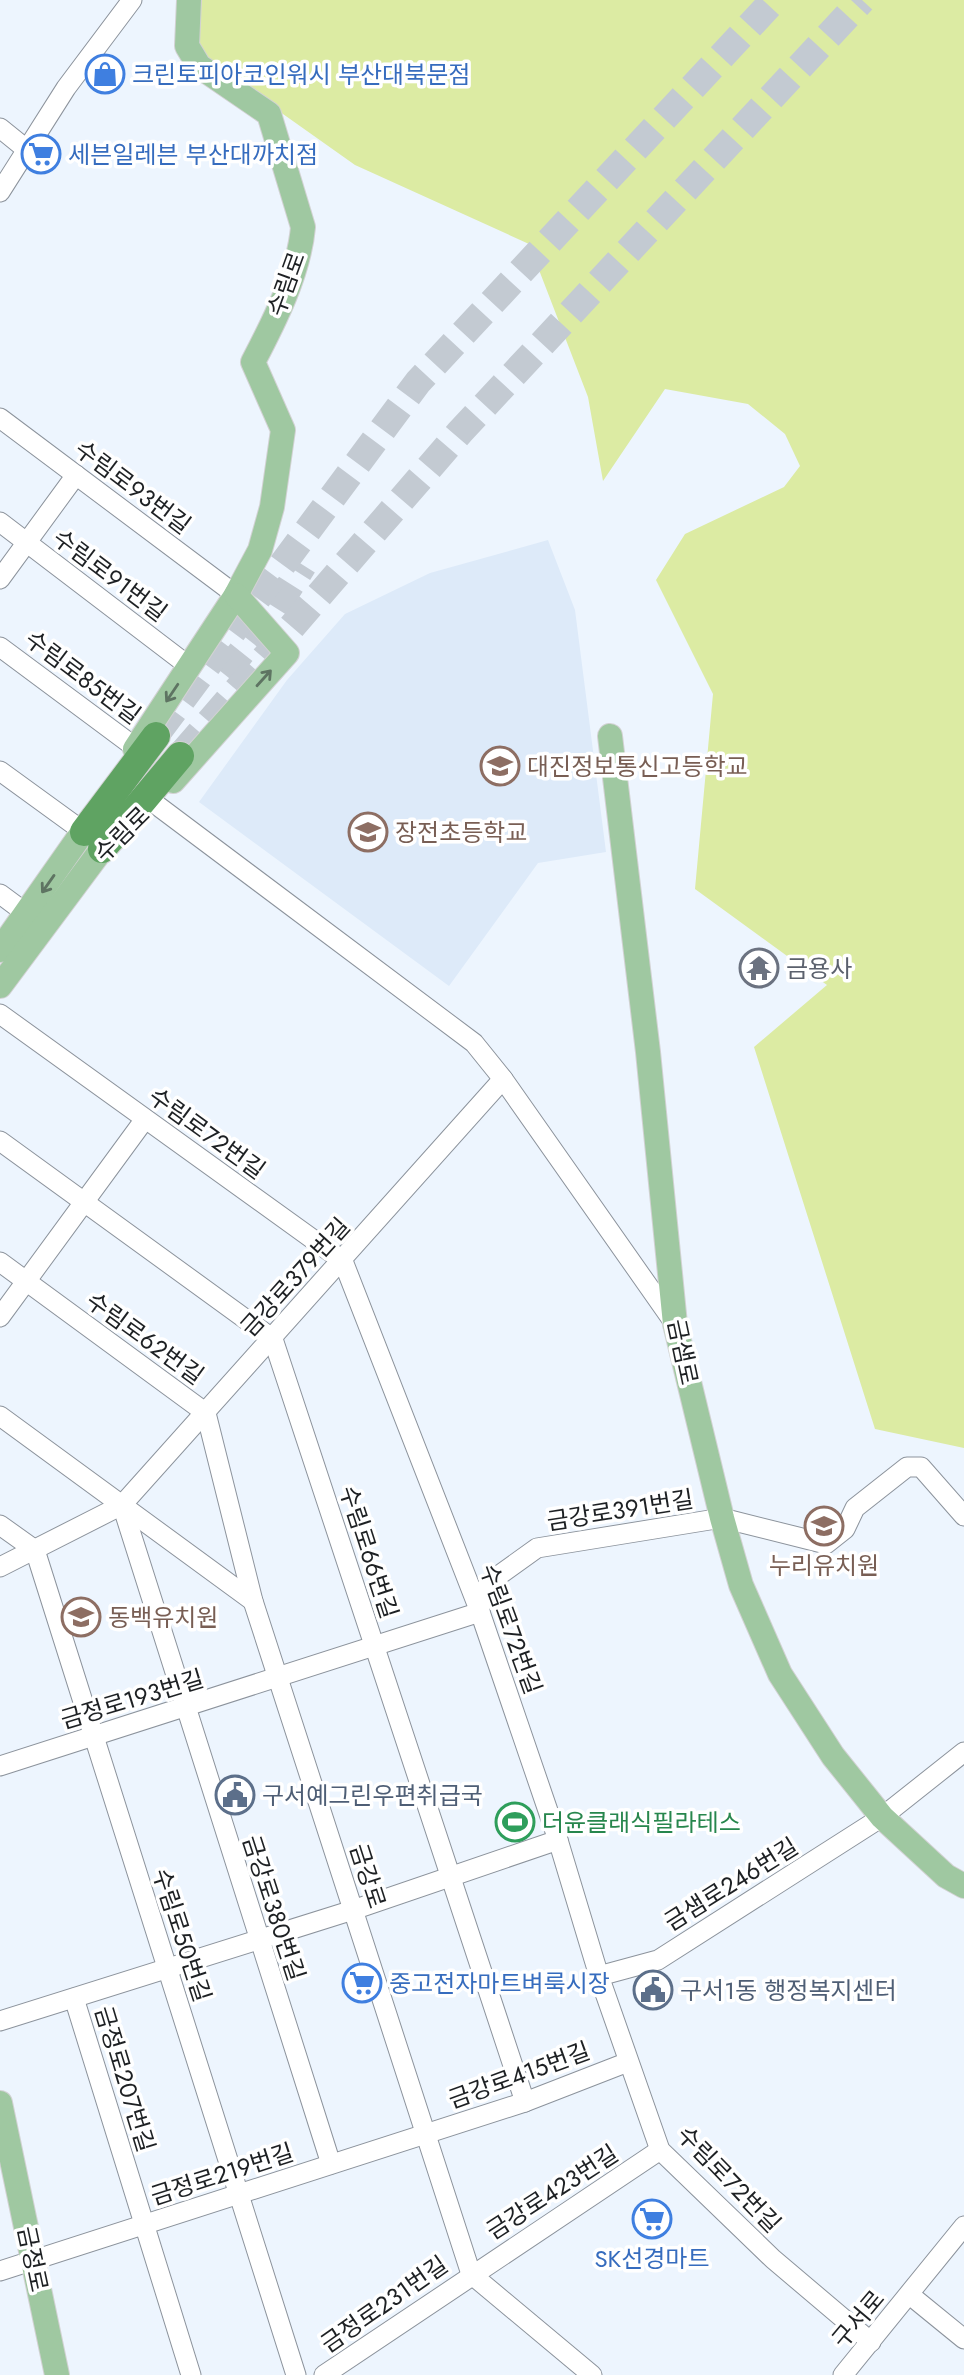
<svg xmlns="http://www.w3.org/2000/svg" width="964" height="2375" font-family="Jost,'Noto Sans KR',sans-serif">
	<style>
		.built { fill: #ddeaf9 }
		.green { fill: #dceba3 }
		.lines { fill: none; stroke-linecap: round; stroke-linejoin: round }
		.highway-tunnel { stroke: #c3cad2; stroke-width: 28; stroke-dasharray: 28 14; stroke-linecap: butt }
		.minor-casing { stroke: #8c939c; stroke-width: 21 }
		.major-casing { stroke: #d2d2d3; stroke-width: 26 }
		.highway-casing { stroke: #d2d2d3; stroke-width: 30 }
		.minor { stroke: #fff; stroke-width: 19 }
		.major { stroke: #9fc8a1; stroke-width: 24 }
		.highway { stroke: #5fa362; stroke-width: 28 }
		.oneway { stroke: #5e7462 }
		.labels { text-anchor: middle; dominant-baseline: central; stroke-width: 7; stroke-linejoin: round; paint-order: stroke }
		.shop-label { font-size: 24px; fill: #366cbe; stroke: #fff; text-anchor: start }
		.street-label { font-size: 24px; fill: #1d2023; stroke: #fff }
		.education-label { font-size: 24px; fill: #785e54; stroke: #fff; text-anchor: start }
		.worship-label { font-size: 24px; fill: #5b616d; stroke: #fff; text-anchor: start }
		.service-label { font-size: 24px; fill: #4e5e75; stroke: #fff; text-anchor: start }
		.leisure-label { font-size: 24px; fill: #27864d; stroke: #fff; text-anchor: start }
	</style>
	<rect width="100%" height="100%" fill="#edf5fe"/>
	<polygon class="built" points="548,540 575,610 606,852 538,863 449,986 199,802 287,680 345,614 430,573"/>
	<polygon class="green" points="199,0 964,0 964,1448 875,1429 754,1047 827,985 695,889 713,694 656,580 685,534 784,487 800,466 785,434 748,404 665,389 603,481 588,397 529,244 355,165 208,61 196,42"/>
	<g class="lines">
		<g class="highway-tunnel">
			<polyline points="224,674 272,614 303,565"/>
			<polyline points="157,733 418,382 774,0"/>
			<polyline points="182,754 460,432 862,0"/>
		</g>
		<defs>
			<g id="minor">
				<polyline points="0,128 26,149"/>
				<polyline points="0,192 66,88 132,0"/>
				<polyline points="0,418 236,595"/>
				<polyline points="0,522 190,667"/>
				<polyline points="0,579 76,475"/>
				<polyline points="0,647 136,748"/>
				<polyline points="0,771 84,832"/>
				<polyline points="151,790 154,803 474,1043 503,1079 675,1324"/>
				<polyline points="0,894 27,914"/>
				<polyline points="0,1014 343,1261 480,1612 558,1840 599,1976 660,2150 773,2259 871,2342"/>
				<polyline points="0,1141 273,1339 525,2102"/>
				<polyline points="0,1262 206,1413 253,1601 471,2274 592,2375"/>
				<polyline points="0,1317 145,1119"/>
				<polyline points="0,1416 253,1601"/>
				<polyline points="122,1505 331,2164"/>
				<polyline points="0,1525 35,1550 296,2375"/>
				<polyline points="0,1567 122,1505 503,1079"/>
				<polyline points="0,1766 480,1612 479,1597 491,1581 537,1548 722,1518 826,1544 845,1529 855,1508 907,1467 921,1467 964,1516"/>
				<polyline points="599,1976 658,1960 882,1817 964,1752"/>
				<polyline points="74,1998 191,2375"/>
				<polyline points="0,2021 353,1910 558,1840"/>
				<polyline points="0,2271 525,2102 628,2062"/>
				<polyline points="910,2295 964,2339"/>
				<polyline points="324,2375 660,2150"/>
				<polyline points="843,2375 964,2226"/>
			</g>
			<g id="major">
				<polyline points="610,736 648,1052 675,1324 722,1518 741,1585 780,1674 833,1756 882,1817 946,1876 964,1886"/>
				<path d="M135,749L236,595L260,550L272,507L283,430L253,362C274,322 299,273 303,227L269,114L199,66L187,46L189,0"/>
				<polyline points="173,781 287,653 236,595"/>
				<polyline points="0,950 94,816"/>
				<polyline points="0,986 102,849 117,836"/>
				<polyline points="0,2103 57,2375"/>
			</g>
			<g id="highway">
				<polyline points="84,832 156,736"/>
				<polyline points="102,849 180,756"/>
			</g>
		</defs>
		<use href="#minor" class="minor-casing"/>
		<use href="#major" class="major-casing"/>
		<use href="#highway" class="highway-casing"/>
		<use href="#minor" class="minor"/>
		<use href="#major" class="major"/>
		<use href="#highway" class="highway"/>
	</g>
	<defs><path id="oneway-shaft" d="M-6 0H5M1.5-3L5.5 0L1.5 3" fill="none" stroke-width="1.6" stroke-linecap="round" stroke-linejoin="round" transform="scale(1.75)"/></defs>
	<g class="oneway">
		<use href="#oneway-shaft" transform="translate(264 678) rotate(-48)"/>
		<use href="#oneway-shaft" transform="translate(172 693) rotate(124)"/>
		<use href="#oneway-shaft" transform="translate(48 884) rotate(125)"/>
	</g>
	<defs>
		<symbol id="shop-ring" viewBox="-11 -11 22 22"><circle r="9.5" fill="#fff" stroke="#3f7fe0" stroke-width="1.5"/><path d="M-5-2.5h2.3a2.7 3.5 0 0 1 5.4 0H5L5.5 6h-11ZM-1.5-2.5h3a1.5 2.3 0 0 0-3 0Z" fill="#3f7fe0"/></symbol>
		<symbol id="supermarket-ring" viewBox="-11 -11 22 22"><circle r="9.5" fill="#fff" stroke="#3f7fe0" stroke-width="1.5"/><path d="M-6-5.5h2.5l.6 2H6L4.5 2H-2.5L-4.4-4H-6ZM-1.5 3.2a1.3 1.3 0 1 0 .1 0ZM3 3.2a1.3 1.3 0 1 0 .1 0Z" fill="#3f7fe0"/></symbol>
		<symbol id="school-ring" viewBox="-11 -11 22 22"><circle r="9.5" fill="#fff" stroke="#8d6e63" stroke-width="1.5"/><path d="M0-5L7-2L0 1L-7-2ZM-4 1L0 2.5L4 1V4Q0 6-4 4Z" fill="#8d6e63"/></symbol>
		<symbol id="temple-ring" viewBox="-11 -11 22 22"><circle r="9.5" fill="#fff" stroke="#6b7280" stroke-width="1.5"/><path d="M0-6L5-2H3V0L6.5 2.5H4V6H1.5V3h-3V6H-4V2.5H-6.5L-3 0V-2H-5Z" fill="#6b7280"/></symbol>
		<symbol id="civic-ring" viewBox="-11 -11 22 22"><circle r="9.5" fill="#fff" stroke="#5c6f8a" stroke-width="1.5"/><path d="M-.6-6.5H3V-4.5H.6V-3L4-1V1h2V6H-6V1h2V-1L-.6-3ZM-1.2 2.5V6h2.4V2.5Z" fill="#5c6f8a"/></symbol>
		<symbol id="stadium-ring" viewBox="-11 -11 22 22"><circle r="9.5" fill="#fff" stroke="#2e9e5b" stroke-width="1.5"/><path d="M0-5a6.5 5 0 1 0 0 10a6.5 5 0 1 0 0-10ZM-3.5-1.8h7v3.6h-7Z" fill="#2e9e5b"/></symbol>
	</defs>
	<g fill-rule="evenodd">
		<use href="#shop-ring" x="83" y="52" width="44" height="44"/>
		<use href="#supermarket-ring" x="19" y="132" width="44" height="44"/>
		<use href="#school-ring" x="478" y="744" width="44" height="44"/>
		<use href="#school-ring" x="346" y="810" width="44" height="44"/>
		<use href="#temple-ring" x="737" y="946" width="44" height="44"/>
		<use href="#school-ring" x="802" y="1504" width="44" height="44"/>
		<use href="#school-ring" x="59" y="1595" width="44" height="44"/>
		<use href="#civic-ring" x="213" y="1773" width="44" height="44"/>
		<use href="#stadium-ring" x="493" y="1800" width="44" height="44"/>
		<use href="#supermarket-ring" x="340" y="1961" width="44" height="44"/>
		<use href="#civic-ring" x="631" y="1968" width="44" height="44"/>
		<use href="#supermarket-ring" x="630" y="2197" width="44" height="44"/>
	</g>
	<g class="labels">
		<g class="shop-label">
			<text x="132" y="74">크린토피아코인워시 부산대북문점</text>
			<text x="68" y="154">세븐일레븐 부산대까치점</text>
			<text x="389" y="1983">중고전자마트벼룩시장</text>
			<text x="652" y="2258" text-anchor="middle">SK선경마트</text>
		</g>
		<g class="street-label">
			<text transform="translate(286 284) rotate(-70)">수림로</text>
			<text transform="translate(133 487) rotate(37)">수림로93번길</text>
			<text transform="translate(110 575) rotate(37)">수림로91번길</text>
			<text transform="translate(83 677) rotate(37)">수림로85번길</text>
			<text transform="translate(122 834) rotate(-45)">수림로</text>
			<text transform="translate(207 1133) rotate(36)">수림로72번길</text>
			<text transform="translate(295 1277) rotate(-48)">금강로379번길</text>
			<text transform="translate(145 1338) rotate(36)">수림로62번길</text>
			<text transform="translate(683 1352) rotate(78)">금샘로</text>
			<text transform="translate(620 1510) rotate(-9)">금강로391번길</text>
			<text transform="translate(369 1552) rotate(72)">수림로66번길</text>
			<text transform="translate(511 1629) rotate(70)">수림로72번길</text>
			<text transform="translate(132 1699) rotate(-17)">금정로193번길</text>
			<text transform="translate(368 1876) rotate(72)">금강로</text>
			<text transform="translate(731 1884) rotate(-32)">금샘로246번길</text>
			<text transform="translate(274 1908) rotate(72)">금강로380번길</text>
			<text transform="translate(182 1935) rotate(72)">수림로50번길</text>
			<text transform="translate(519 2075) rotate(-20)">금강로415번길</text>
			<text transform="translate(125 2079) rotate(73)">금정로207번길</text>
			<text transform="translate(222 2174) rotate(-18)">금정로219번길</text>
			<text transform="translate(729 2179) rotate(46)">수림로72번길</text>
			<text transform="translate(552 2192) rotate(-33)">금강로423번길</text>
			<text transform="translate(33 2259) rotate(78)">금정로</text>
			<text transform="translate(384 2304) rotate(-35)">금정로231번길</text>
			<text transform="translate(858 2319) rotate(-50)">구서로</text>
		</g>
		<g class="education-label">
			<text x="527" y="766">대진정보통신고등학교</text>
			<text x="395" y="832">장전초등학교</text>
			<text x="824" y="1565" text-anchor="middle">누리유치원</text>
			<text x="108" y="1617">동백유치원</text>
		</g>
		<g class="worship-label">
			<text x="786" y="968">금용사</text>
		</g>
		<g class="service-label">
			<text x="262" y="1795">구서예그린우편취급국</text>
			<text x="680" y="1990">구서1동 행정복지센터</text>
		</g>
		<g class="leisure-label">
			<text x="542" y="1822">더윤클래식필라테스</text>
		</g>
	</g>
</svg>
